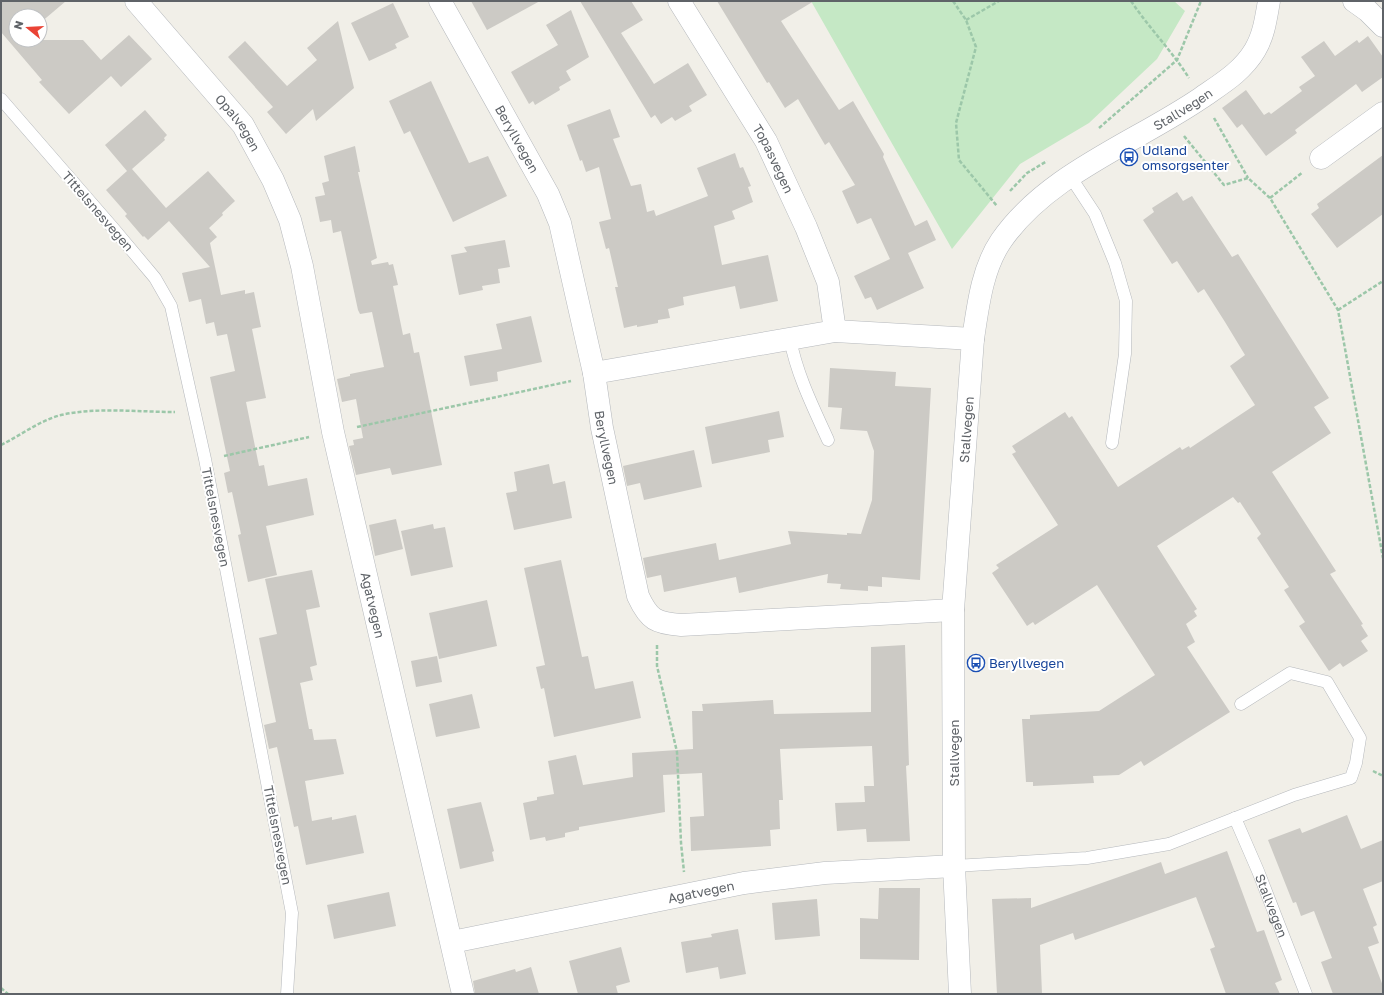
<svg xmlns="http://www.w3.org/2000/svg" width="1384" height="995" font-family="'Golos Text',sans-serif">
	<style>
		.green { fill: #c5e8c5 }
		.building { fill: #cccac5 }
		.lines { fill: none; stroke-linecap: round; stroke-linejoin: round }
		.service-casing { stroke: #b5b8bc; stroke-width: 13 }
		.minor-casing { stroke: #b5b8bc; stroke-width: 23 }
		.tertiary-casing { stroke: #b5b8bc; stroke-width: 23 }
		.path { stroke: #9cc7a9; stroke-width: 2.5; stroke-dasharray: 4 2; stroke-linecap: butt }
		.service { stroke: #fff; stroke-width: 12 }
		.minor { stroke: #fff; stroke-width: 22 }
		.tertiary { stroke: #fff; stroke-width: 22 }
		.labels { text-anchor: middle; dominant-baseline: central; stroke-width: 4; stroke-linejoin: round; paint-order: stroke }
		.street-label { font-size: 13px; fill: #5f6368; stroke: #fff }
		.transit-label { font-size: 13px; fill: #164399; stroke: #fff; text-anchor: start }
	</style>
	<rect width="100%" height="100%" fill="#f1efe8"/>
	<polygon class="green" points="811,1 1174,1 1185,11 1157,59 1089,123 1020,164 952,249"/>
	<g class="building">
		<polygon points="1,1 66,1 40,23 40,16 16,16 16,40 83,40 101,60 129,35 152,59 121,87 111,76 69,114 39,82 42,80 1,32"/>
		<polygon points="471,1 540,1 487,30"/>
		<polygon points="580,1 631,1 643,20 621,33 654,84 688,63 707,95 689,106 692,111 675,121 672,117 661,124 655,115 651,118"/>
		<polygon points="717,1 814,1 781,21 839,110 853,101 884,154 883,157 915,226 927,220 936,240 908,253 924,288 877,310 871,297 865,299 854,276 890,259 871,218 857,224 842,191 855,185 829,142 825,145 798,99 785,108 769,82 767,83"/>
		<polygon points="393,3 409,37 395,44 397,48 369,61 351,23"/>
		<polygon points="571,10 589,57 566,71 571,80 559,87 560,90 535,105 533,101 529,104 511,72 558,45 546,25"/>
		<polygon points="338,21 354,88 316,121 313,109 286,134 267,112 273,107 228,57 245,41 287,86 317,60 307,48"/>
		<polygon points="1368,36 1383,57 1383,77 1362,92 1356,84 1295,130 1297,133 1266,156 1242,124 1237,128 1222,108 1246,90 1264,115 1269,112 1271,114 1302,91 1299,87 1315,76 1301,57 1324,41 1335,56 1357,40 1359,43"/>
		<polygon points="431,81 469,163 488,156 507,196 453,222 410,131 404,134 389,101"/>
		<polygon points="610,109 620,137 613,139 631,186 641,184 647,212 654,210 656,216 708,196 697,168 735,153 740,168 743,167 751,186 748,187 753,202 732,211 735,219 714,226 722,265 768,255 778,301 740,309 735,286 683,297 684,305 668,309 670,318 658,320 658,323 637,327 637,325 624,328 615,287 618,287 609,248 606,249 599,222 611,219 599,167 586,172 582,160 580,161 567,125"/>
		<polygon points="145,110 167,135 164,138 165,140 132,169 166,208 208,171 235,201 222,213 223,215 209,228 217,237 210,243 221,295 245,290 245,294 254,292 261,327 252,329 266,398 246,402 259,466 264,465 268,486 307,478 314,515 266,526 277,575 248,582 238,535 241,534 232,492 228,493 224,473 230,471 210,377 235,371 227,334 217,336 214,322 206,324 201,299 189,302 182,273 210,267 169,221 148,240 144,236 143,237 125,216 127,214 106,190 127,171 105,145"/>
		<polygon points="355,146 360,172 358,172 377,258 371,261 372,265 388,262 389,265 393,264 398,285 393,286 403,335 410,333 414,353 419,352 442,465 392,475 390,468 356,475 349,446 354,445 353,440 363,438 356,399 342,402 337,379 350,376 350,374 384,367 372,312 360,314 358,310 341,231 333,233 331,220 320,222 315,197 325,195 322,183 329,181 324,156"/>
		<polygon points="1383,155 1383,214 1337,248 1311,214 1319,208 1317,204"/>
		<polygon points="1177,192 1183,201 1192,196 1232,257 1238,254 1329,398 1314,407 1331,433 1272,472 1336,571 1330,574 1363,624 1361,625 1368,636 1361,641 1368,651 1343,667 1340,663 1329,671 1299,626 1305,622 1284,590 1289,587 1257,538 1261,534 1240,502 1238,503 1233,497 1157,546 1197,609 1194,611 1197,616 1186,624 1195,642 1187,647 1230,712 1144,766 1141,761 1119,775 1093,776 1094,783 1033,786 1033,782 1026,782 1022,719 1030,719 1030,715 1099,711 1155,675 1097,585 1035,625 1033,622 1027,626 992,573 999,568 996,565 1058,525 1012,454 1016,452 1012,446 1065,412 1069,418 1072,416 1118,487 1180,447 1182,450 1189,446 1190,448 1255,405 1230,366 1245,355 1225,322 1204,289 1198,293 1177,261 1172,264 1143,220 1154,212 1152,208"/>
		<polygon points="505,240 510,267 498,269 500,283 482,286 483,290 459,295 451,255 467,252 464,247"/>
		<polygon points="531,316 542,362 497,372 498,381 470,386 464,356 502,349 496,324"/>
		<polygon points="830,368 896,372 895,386 931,388 920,580 882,577 882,587 868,586 868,591 840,589 841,584 827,583 828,574 739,593 736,577 664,592 661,575 647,578 643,558 716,543 719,560 791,544 788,531 847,535 847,533 861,534 872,500 874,451 867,431 840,429 842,408 828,407"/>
		<polygon points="779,411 784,437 768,440 770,452 712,464 705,427"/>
		<polygon points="694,450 702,487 644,500 640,483 627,486 623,466"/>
		<polygon points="549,464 553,484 565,481 572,518 514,530 506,493 517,491 514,472"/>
		<polygon points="396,519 403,549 375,556 369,525"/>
		<polygon points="433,524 434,529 445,527 453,567 411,576 401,531"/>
		<polygon points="561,560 582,657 588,656 595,689 633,681 641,718 554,737 544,688 541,689 536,667 545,665 524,568"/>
		<polygon points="312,570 320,607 306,610 317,665 310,667 313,680 300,683 301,687 309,729 312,729 314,740 336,739 344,774 305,781 312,821 332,817 332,820 356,815 364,853 306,865 298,826 294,827 277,747 269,749 264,725 276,722 259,638 277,634 265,579"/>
		<polygon points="487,600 497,646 439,659 429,613"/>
		<polygon points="905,645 909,765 906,766 910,841 867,842 866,829 837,831 835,803 865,802 864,786 874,786 872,746 780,749 783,800 779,800 780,829 770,830 771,846 691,851 690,817 704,816 702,773 663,775 665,812 579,827 579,830 565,833 565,837 546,841 545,837 530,840 523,803 537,800 537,797 554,794 548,761 576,755 583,785 633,777 632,753 693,749 692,711 703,711 702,704 773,700 774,714 871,712 871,647"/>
		<polygon points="437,656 442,682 416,687 411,661"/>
		<polygon points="472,694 480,728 436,737 429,704"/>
		<polygon points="481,802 494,851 492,852 494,861 460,869 447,809"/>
		<polygon points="1347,815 1361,849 1383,840 1383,881 1363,889 1377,925 1373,927 1379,943 1368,947 1383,986 1383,994 1333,994 1321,962 1332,958 1314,911 1301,916 1296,902 1293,903 1268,840 1300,828 1302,833"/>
		<polygon points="1227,851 1257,932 1264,930 1282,980 1275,983 1280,994 1226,994 1210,949 1215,947 1196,897 1075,940 1073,933 1040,945 1042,994 997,994 992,899 1031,898 1031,908 1161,862 1165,874"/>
		<polygon points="879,888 920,888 919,960 860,959 860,918 878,919"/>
		<polygon points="389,892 396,926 334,939 327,905"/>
		<polygon points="817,899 820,936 775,940 772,903"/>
		<polygon points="738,929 746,974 720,979 718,967 686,973 681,942 712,937 711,934"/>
		<polygon points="621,947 630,982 616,986 618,994 578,994 569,961"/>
		<polygon points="531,967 539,994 475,994 473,981 515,969 516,972"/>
	</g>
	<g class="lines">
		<defs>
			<g id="service">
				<polyline points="1,99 113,228 155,278 171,306 205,459 292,913 287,994"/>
				<polyline points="1070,176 1095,214 1115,263 1126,301 1125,354 1112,443"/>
				<path d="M790,339C797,375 813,407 828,440"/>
				<path id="s1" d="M1235,818L1258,871L1306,994"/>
				<polyline points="954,866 1087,858 1169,844 1294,795 1351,778 1356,763 1360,738 1327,682 1290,673 1241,704"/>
			</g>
			<g id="minor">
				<path id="s2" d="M136,1L243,125L273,180L290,220L302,266L333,432L463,994"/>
				<path id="s3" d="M440,1L548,194L560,223L594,373L602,428L638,596C649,620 656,623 681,625L953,610"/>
				<path id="s4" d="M679,1L766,141L806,227L828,282L835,331"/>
				<polyline points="1354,1 1368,11 1383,26"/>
				<polyline points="1321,158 1383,113"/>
				<polyline points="594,373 835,331 973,339"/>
				<path id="s5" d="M452,942L744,883L825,873L954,866"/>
			</g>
			<g id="tertiary">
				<path id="s6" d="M960,994L954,866L953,610L973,339C978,306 982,269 1001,241C1047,174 1135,143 1201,98C1221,84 1242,72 1255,50C1264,35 1266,18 1269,1"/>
			</g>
		</defs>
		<use href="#service" class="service-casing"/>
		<use href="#minor" class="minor-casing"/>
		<use href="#tertiary" class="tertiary-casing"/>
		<g class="path">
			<polyline points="953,1 966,20 976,47 956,123 959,160 997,206"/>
			<path d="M1131,1C1149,28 1172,51 1189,78"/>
			<polyline points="966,20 999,1"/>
			<polyline points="1214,118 1248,178"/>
			<polyline points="1099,128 1177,60 1201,1"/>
			<polyline points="1184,136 1224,185 1248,178 1270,198 1338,310 1383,558"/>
			<polyline points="1010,191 1027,173 1047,161"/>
			<polyline points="1270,198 1303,172"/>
			<polyline points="1338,310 1383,281"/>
			<polyline points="357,427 571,381"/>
			<path d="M1,445C21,435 39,421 61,415C96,407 139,412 175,412"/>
			<polyline points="224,456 309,437"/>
			<polyline points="657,645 657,666 677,752 681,843 684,872"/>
			<polyline points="1373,771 1383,776"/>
			<polyline points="1,988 8,994"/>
		</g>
		<use href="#service" class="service"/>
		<use href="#minor" class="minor"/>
		<use href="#tertiary" class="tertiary"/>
	</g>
	<defs>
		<symbol id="bus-ring" viewBox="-11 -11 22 22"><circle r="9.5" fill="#fff" stroke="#1a4fb4" stroke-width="1.5"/><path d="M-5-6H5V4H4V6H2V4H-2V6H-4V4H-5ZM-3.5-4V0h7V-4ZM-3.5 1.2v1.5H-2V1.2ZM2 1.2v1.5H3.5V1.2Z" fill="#1a4fb4"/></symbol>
	</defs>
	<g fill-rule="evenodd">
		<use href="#bus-ring" x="1119" y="147" width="20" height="20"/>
		<use href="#bus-ring" x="966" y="653" width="20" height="20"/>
	</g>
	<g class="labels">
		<g class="street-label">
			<text stroke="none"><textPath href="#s6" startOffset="985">Stallvegen</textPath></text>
			<text stroke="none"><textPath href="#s2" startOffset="159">Opalvegen</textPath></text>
			<text stroke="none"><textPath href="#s3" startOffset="158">Beryllvegen</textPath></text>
			<text stroke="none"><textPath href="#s4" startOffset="184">Topasvegen</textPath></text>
			<text transform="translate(98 211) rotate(49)">Tittelsnesvegen</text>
			<text stroke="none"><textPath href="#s6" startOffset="565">Stallvegen</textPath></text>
			<text stroke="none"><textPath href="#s3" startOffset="482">Beryllvegen</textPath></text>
			<text transform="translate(216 517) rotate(79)">Tittelsnesvegen</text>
			<text stroke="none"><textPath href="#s2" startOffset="664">Agatvegen</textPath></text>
			<text transform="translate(954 753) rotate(-90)">Stallvegen</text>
			<text transform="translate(278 835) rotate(79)">Tittelsnesvegen</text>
			<text stroke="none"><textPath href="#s5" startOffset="254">Agatvegen</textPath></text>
			<text stroke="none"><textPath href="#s1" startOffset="95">Stallvegen</textPath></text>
		</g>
		<g class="transit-label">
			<text x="1142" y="150">Udland<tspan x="1142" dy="15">omsorgsenter</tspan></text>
			<text x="989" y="663">Beryllvegen</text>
		</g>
	</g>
	<rect width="1384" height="995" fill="none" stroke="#5f6368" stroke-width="4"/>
	<g transform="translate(28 28) rotate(288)"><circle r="19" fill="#ffffff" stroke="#bfc1c3"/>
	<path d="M0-3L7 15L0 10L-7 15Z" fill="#ea4335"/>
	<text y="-6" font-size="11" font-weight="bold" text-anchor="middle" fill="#5f6368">N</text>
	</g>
</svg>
